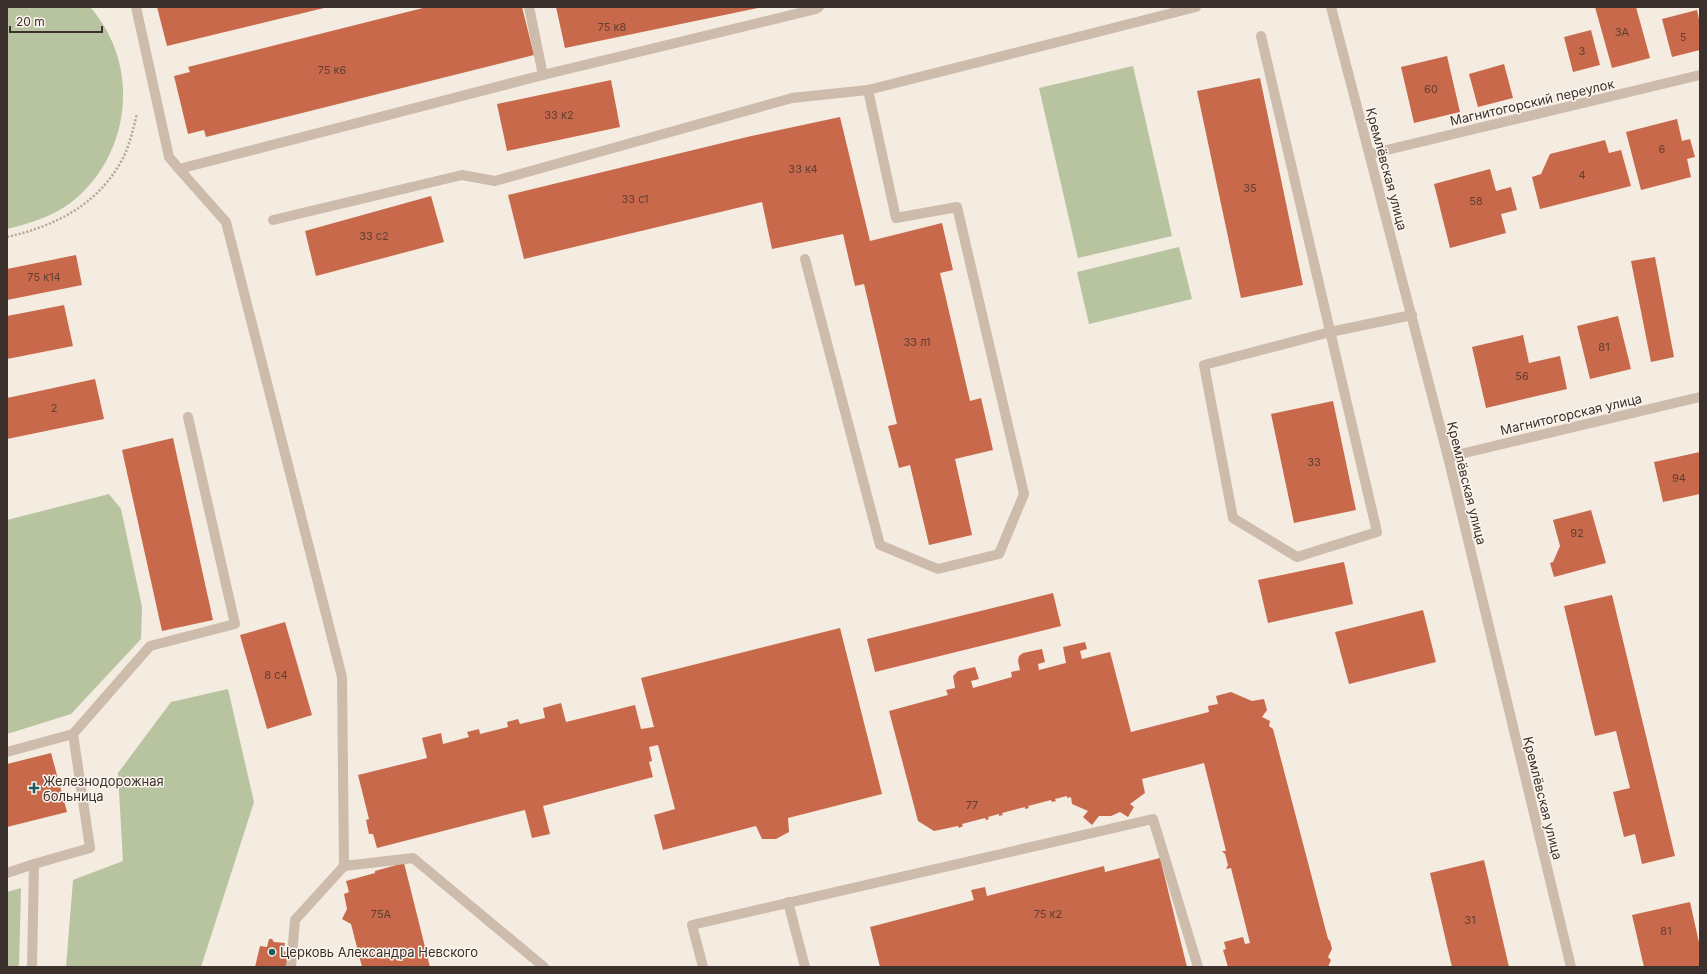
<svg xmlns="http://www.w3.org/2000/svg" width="1707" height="974" font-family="Inter,sans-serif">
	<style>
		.green { fill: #b8c4a0 }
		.building { fill: #c8694b }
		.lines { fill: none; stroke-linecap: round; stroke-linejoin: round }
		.path { stroke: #b9a596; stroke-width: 2.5; stroke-dasharray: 2 2; stroke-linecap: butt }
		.lane { stroke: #cdbbac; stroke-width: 10 }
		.street { stroke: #cdbbac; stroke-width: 10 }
		.poi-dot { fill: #1f5a5e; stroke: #fbf5ee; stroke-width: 1.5 }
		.labels { text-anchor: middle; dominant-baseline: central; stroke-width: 3; stroke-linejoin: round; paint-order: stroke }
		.number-label { font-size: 11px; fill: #5e3e33 }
		.street-label { font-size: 13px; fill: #3b302b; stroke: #fbf5ee }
		.poi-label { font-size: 13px; fill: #3b302b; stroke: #fbf5ee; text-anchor: start }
	</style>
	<rect width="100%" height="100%" fill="#f4ebe1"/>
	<g class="green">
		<path d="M7,7H90C142,66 131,157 69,204C51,217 28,224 7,229Z"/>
		<polygon points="1133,66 1172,236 1078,258 1039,88"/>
		<polygon points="1179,247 1192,299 1089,324 1077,272"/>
		<polygon points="109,494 121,509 142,607 141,639 71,714 7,734 7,520"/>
		<polygon points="228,689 254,802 201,967 66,967 73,880 123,861 118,773 171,702"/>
		<polygon points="21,888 19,967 7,967 7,892"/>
	</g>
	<g class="building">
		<polygon points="157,7 324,7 324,8 167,46"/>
		<polygon points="427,7 522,7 534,55 206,137 204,130 188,134 174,76 190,72 188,67"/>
		<polygon points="556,7 758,7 758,8 565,48"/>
		<polygon points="1595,7 1636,7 1650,58 1612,68"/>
		<polygon points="1697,10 1700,24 1700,50 1672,57 1662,19"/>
		<polygon points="1591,30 1600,65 1573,72 1564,37"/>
		<polygon points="1447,56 1460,112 1414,123 1401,67"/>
		<polygon points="1504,64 1513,98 1478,107 1469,74"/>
		<polygon points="1260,78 1303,285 1241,298 1197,91"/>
		<polygon points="611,80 620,127 507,151 497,104"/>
		<polygon points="840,117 870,241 942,223 953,270 940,273 970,401 981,398 993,450 955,459 972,535 929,545 910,465 899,468 888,426 897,424 864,284 855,286 843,234 772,249 762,202 524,259 508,195 747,137"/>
		<polygon points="1677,119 1682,141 1690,139 1695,157 1687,159 1691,177 1641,190 1626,132"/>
		<polygon points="1605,140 1609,153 1621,150 1631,186 1540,209 1532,177 1541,174 1550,154"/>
		<polygon points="1490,169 1496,191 1511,187 1517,210 1501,214 1506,233 1450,248 1434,184"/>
		<polygon points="431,196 444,242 316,276 305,231"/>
		<polygon points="76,255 82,285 7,300 7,269"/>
		<polygon points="1655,257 1674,357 1651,362 1631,261"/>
		<polygon points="64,305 73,346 7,359 7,316"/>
		<polygon points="1618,316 1631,369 1590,379 1577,326"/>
		<polygon points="1523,335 1529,363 1560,356 1567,389 1486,408 1472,347"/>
		<polygon points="95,379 104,419 7,439 7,398"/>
		<polygon points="1333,401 1356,510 1294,523 1271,414"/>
		<polygon points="173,438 213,620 162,631 122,450"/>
		<polygon points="1700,452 1700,494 1663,502 1654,462"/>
		<polygon points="1591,510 1606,563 1554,577 1550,563 1553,562 1560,546 1553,520"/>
		<polygon points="1344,562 1353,604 1268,623 1258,580"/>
		<polygon points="1053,593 1061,626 875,672 867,639"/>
		<polygon points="1612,595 1675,856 1642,864 1635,834 1624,837 1613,792 1630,788 1616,731 1595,736 1564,606"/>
		<polygon points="1423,610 1436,662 1349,684 1335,632"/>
		<polygon points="285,622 312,715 267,729 240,635"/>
		<polygon points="840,628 882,794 788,818 789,832 776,839 762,839 756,826 663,850 654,815 675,809 658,745 649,747 652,761 649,762 653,777 543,806 550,834 532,838 525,810 377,848 373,834 369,834 366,820 369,819 358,775 427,758 422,738 441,733 443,744 469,737 467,732 479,729 480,734 508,727 507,722 518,719 520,724 545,718 543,708 561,703 566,722 635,705 641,729 654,727 641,678"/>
		<polygon points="1085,642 1087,649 1080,651 1082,659 1110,652 1131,732 1209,712 1208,706 1218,704 1216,696 1231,692 1252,701 1264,699 1267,710 1262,717 1270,721 1269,726 1273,729 1328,939 1330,941 1332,949 1328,957 1331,960 1328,967 1228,967 1223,950 1226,949 1224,942 1243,937 1245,944 1250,943 1231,868 1226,869 1228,865 1225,854 1222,851 1226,851 1204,763 1142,779 1145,793 1130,804 1134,807 1128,817 1120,812 1111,816 1099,816 1092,825 1083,817 1088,811 1072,804 1071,797 1067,798 1067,796 1055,799 1056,801 1052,802 1051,800 1028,806 1029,808 1025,809 1025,807 1002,813 1003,815 999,816 999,814 988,817 989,819 986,820 985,818 962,824 963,826 959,828 958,826 934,831 918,821 889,711 948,695 946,690 955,688 953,676 958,671 975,667 979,679 971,681 973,688 1012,677 1011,672 1020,670 1018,661 1019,656 1023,653 1042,649 1045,662 1038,664 1039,670 1066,663 1063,647"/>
		<polygon points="51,753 67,812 7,827 7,764"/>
		<polygon points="1160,858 1187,967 880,967 870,927 974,900 971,890 985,887 987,896 1104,866 1105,872"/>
		<polygon points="1484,860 1509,967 1452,967 1430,873"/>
		<polygon points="404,863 430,967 362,967 351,924 342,919 347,909 344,894 349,892 346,881 375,873 375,871"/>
		<polygon points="1690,902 1700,947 1700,967 1644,967 1632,915"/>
		<polygon points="269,939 272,939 274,942 285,943 283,951 290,953 286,967 255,967 260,946 267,947"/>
	</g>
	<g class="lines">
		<path class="path" d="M7,237C56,226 99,204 123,158C130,144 133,129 137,114"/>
		<g class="lane">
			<polyline points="136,7 169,157 179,169"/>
			<polyline points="529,7 543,75"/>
			<polyline points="1261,36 1377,532 1297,557 1233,518 1204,365 1330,332 1412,315"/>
			<polyline points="273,220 462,175 495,181 792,98 868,90 1196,7"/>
			<polyline points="805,259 880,545 938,569 999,554 1024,494 957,207 896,218 868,90"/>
			<polyline points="7,752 73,734 150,646 235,624 188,417"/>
			<polyline points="7,873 34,864 90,848 73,734"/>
			<polyline points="788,902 805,967"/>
			<polyline points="32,967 34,864"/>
			<polyline points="291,967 295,920 344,866"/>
			<polyline points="544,967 413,858 344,866 342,677 226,222 179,169 543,75 816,9 819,7"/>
			<polyline points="703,967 692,925 1153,819 1198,967"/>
		</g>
		<g class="street">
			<polyline points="1331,7 1448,457 1571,967"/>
			<polyline points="1370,154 1700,75"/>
			<polyline points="1448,457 1700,397"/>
		</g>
	</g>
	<g class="poi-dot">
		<path d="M32 782h4v4h4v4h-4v4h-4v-4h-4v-4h4z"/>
		<circle cx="272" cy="952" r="4"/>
	</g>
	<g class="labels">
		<g class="number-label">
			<text x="612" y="27">75 к8</text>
			<text x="1622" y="32">3А</text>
			<text x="1683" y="37">5</text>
			<text x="1582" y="51">3</text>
			<text x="332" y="70">75 к6</text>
			<text x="1431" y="89">60</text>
			<text x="559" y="115">33 к2</text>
			<text x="1662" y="149">6</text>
			<text x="803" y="169">33 к4</text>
			<text x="1582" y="175">4</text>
			<text x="1250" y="188">35</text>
			<text x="635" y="199">33 с1</text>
			<text x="1476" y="201">58</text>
			<text x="374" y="236">33 с2</text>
			<text x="44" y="277">75 к14</text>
			<text x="917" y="342">33 л1</text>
			<text x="1604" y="347">81</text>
			<text x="1522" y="376">56</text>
			<text x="54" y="408">2</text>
			<text x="1314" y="462">33</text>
			<text x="1679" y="478">94</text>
			<text x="1577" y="533">92</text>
			<text x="276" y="675">8 с4</text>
			<text x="972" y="805">77</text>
			<text x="381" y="914">75А</text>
			<text x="1048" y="914">75 к2</text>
			<text x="1470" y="920">31</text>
			<text x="1666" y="931">81</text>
		</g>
		<g class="street-label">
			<text transform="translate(1532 102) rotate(-13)">Магнитогорский переулок</text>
			<text transform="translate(1387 169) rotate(75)">Кремлёвская улица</text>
			<text transform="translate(1571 414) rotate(-13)">Магнитогорская улица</text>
			<text transform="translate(1467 483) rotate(76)">Кремлёвская улица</text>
			<text transform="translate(1543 798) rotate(76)">Кремлёвская улица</text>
		</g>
		<g class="poi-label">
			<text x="43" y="781">Железнодорожная<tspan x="43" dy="15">больница</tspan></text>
			<text x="280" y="952">Церковь Александра Невского</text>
		</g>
	</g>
	<rect width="1707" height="974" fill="none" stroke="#3b302b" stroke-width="16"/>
	<path d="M10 26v6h92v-6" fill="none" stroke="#3b302b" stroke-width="2"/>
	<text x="16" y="26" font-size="12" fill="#3b302b" stroke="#fbf5ee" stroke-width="3" paint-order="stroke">20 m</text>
</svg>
